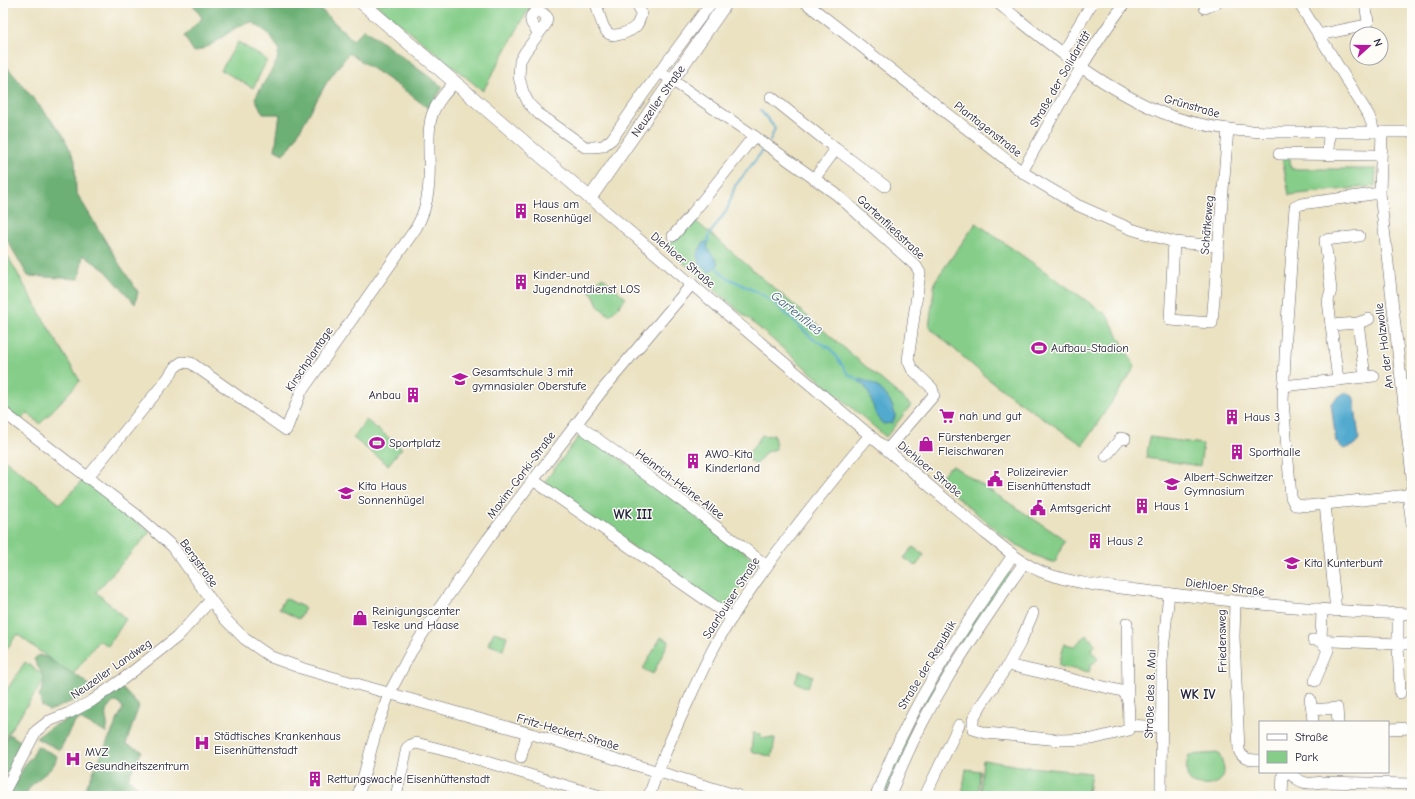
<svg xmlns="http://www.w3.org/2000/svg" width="1415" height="799" font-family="'Comic Neue',sans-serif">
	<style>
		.green { fill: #85cd89; stroke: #547862 }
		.forest { fill: #6cb075; stroke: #476958 }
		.water { fill: #52aacf; stroke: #3a6685 }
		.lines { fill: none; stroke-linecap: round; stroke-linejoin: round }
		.stream { stroke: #52aacf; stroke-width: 2 }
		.minor-casing { stroke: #68656a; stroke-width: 12 }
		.major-casing { stroke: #68656a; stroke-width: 14 }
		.minor { stroke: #fff; stroke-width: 11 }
		.major { stroke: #fff; stroke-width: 13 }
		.labels { text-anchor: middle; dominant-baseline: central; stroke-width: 3; stroke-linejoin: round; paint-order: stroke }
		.street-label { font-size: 12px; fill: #22223b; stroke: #fdfcf7 }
		.poi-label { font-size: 12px; fill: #22223b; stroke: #fdfcf7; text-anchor: start }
		.water-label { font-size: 13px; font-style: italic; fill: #385f7e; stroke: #fdfcf7 }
		.neighbourhood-label { font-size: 13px; font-weight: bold; fill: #22223b; stroke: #fdfcf7 }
	</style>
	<rect width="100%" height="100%" fill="#fdfcf7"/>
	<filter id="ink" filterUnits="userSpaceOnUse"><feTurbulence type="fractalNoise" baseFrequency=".025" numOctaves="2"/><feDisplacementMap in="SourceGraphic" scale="8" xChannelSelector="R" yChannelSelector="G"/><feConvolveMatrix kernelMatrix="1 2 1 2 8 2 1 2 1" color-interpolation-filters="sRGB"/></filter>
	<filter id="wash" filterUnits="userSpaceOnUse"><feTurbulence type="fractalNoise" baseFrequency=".012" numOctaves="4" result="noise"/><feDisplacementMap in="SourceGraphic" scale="16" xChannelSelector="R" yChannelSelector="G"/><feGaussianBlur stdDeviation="0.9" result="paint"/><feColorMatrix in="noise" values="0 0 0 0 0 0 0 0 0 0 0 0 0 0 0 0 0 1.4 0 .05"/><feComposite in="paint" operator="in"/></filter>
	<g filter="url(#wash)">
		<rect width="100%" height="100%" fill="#ebe2c2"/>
		<g class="green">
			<polygon points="374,3 532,3 483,91"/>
			<polygon points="238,42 267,60 253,88 221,70"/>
			<polygon points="1282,158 1290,158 1291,169 1376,169 1375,186 1289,195"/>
			<polygon points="692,218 911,405 886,437 666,248"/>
			<polygon points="976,223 1107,315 1135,367 1083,445 1015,399 987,378 929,327 935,281"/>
			<polygon points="3,248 48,327 80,381 40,424 27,413 21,420 3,406"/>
			<polygon points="602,277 626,298 610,316 599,307 593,294 589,291"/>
			<polygon points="366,420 402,448 388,465 353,438"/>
			<polygon points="583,431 758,562 724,610 543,484"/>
			<polygon points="774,434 776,449 766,452 756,465 746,457 762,435 765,436"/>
			<polygon points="1150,437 1203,444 1200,466 1146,458"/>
			<polygon points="3,458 60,504 83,480 150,532 96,592 126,619 108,646 99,640 72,676 17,634 3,655"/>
			<path d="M953,466L1061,537L1064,541L1055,563L1034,555L1006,538L940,483V480C943,475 947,467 953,466Z"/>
			<polygon points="913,547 924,555 916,566 904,558"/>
			<polygon points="1007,570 1012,574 960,653 954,650"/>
			<polygon points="285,598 305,608 299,619 279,609"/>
			<polygon points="494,632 507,636 503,650 488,644"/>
			<polygon points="1087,635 1096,645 1091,649 1098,659 1091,665 1089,672 1059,666 1064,644 1074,646"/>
			<polygon points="661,637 669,641 653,674 643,669"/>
			<polygon points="952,653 958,657 928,705 923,702"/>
			<polygon points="25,662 46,677 3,741 3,696"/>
			<polygon points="800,670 813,676 807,688 795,682"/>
			<polygon points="921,705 926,708 886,796 880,796"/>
			<polygon points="753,733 761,734 761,738 775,738 772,757 751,751"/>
			<path d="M1218,753C1221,758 1224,765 1224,771C1224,787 1201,788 1191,782C1184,773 1186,765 1189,755Z"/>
			<polygon points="983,760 1020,766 1091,773 1088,793 1094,794 1094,796 980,796"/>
			<polygon points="966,769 980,771 978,796 962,796"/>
		</g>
		<g class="forest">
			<polygon points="192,3 314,3 353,40 364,29 443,87 429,109 407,92 349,53 327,82 291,146 283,154 275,150 280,114 263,114 255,98 277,61 279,49 268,33 252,22 237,27 209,46 194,52 184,36 202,18"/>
			<polygon points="3,62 62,133 75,160 76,192 120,265 138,292 135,304 106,271 83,255 79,279 28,276 3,233"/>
			<path d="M39,655L45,657L79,677L95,689L94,692L49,711L42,706L39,695C49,676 42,677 34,659Z"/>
			<path d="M121,687L139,706L126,744L142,751L128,778L141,790L149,796H82L123,708L119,703L114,702C98,715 111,718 106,733L80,719L73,724L60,750L36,738L51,727L81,714Z"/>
			<polygon points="9,734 22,742 5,779 3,779 3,745"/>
			<path d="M37,746L57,756C55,774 30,778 26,796H8L27,761L32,757Z"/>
		</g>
		<g class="water">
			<path d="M705,242H708C705,253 715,254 718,264L716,267L709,272C702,267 698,263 697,255L703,243Z"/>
			<path d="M859,379C878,383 890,395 895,414V417L892,423L883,424C869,411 875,392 859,381Z"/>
			<path d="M1348,393L1352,395L1354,399L1359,438L1356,445L1344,449L1336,442L1331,403C1337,397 1340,394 1348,393Z"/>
		</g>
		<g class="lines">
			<g class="stream">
				<polyline points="760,110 775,128 770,141"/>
				<polyline points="708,242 709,235 727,210 735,186 764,149"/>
				<polyline points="716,267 724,276 761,294 776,304 813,339 830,348 849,375 859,380 859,381"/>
			</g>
		</g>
	</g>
	<g filter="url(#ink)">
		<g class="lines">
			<defs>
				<g id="minor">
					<path d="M596,3C599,12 601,26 607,32C613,39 630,32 636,26C638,24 640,18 641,15C641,11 639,7 637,3"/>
					<polyline points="806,3 1022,172 1077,205 1131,229 1174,242 1218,246"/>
					<path d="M998,3C1049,44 1102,88 1163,113C1183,121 1207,126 1228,129C1253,133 1283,132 1309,132C1343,132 1378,132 1412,132"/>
					<polyline points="1299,3 1369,116 1372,124 1373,132"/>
					<polyline points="1205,8 1217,3"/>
					<path d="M539,33C537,30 531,25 531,21C529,13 539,7 547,17L546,24L525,52L520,61L519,77L523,92L529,104L539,114L585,147H593L603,146L612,139L644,93L711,3"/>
					<polyline points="1318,35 1367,25 1368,22 1365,3"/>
					<polyline points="1062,53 1092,3"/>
					<polyline points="660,72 754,136 836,194 916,266 920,273 908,360 912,369 932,388 934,395 887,450"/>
					<polyline points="771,97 836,149"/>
					<polyline points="1279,154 1374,155"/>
					<polyline points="1328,154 1329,132"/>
					<path d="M1022,172C1054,114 1085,55 1125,3"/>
					<polyline points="814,179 836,149 885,186"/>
					<polyline points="1380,193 1382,132"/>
					<path d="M590,198L985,533C1003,547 1021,563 1042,572C1077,586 1127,588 1164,593C1247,603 1329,612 1412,614"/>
					<polyline points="673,236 692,214 754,136"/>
					<polyline points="1174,242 1170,320 1212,323 1228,129"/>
					<polyline points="1358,323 1365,377"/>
					<polyline points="1331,325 1358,323 1369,319"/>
					<polyline points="1338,380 1328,301 1331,290 1325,240 1359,236"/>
					<polyline points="1283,386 1374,376"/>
					<polyline points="3,412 138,516 173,547 224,618 245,639 271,657 304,669 556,741 739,796"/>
					<polyline points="577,424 701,515 767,566"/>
					<polyline points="1106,456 1121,438 1125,439"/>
					<path d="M87,478L168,378L175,367L182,362L191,363L286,430L301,392L416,228C430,204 430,179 429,152C429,140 428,127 432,115C436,103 446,92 455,82"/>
					<polyline points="533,480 732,618"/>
					<polyline points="1412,494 1408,495 1412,524"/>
					<polyline points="1325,504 1307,506 1295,505 1291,497 1283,401 1286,336 1295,207 1301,204 1380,193 1412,476 1412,488 1408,495 1325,504 1336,611"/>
					<path d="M1235,602L1234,637L1239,750C1242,760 1251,760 1260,760"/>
					<polyline points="1398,614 1398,644 1412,644"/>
					<polyline points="1127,623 1128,698"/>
					<polyline points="1313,640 1398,644 1400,693"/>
					<polyline points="1008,665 1020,643 1033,613"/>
					<polyline points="1315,681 1328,650 1321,641 1322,610"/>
					<polyline points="1310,699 1312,710"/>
					<polyline points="1313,722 1312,710 1337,708 1338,722"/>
					<path d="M1129,725C1128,714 1131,698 1122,691L1008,665L981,705L973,720V729L986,733L1060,740L1092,739L1129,730V725L1161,727"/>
					<polyline points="1388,729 1412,728"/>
					<polyline points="521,757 527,733"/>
					<path d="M1288,772C1301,783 1305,785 1322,782L1412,784"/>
					<polyline points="3,794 36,731 49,721 69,713 92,701 123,679 177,637 210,601"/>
					<polyline points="358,796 377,728 389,694 411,652 438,610 488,539 604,388 692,284"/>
					<polyline points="396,796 407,748 411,745 416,743 463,755 600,796"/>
					<path d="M649,796C659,765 672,736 686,706C696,684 706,661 718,640C762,567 815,501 870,435"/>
					<path d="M876,796C907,709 961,631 1013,555"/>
					<path d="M890,796C920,712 973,636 1024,563"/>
					<polyline points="925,796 959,725"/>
					<polyline points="1161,796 1162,660 1169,593"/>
					<polyline points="1282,796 1283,772"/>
				</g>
				<polyline id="major" points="362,3 590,198 726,3"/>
			</defs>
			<use href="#minor" class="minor-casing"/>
			<use href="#major" class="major-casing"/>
			<use href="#minor" class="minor"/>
			<use href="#major" class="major"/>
		</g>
	</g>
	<defs>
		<symbol id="building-bare" viewBox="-9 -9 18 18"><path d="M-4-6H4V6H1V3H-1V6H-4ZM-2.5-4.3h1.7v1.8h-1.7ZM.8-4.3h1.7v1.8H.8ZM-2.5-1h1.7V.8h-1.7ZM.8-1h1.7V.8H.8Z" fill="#b5179e" stroke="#fdfcf7" stroke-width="2.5" paint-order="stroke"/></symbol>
		<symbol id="stadium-bare" viewBox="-9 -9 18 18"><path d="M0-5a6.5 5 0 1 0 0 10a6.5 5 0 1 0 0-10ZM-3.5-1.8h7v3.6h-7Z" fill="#b5179e" stroke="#fdfcf7" stroke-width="2.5" paint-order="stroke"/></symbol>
		<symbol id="school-bare" viewBox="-9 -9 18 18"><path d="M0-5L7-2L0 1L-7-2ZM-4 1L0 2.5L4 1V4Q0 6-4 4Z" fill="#b5179e" stroke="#fdfcf7" stroke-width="2.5" paint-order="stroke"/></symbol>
		<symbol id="supermarket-bare" viewBox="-9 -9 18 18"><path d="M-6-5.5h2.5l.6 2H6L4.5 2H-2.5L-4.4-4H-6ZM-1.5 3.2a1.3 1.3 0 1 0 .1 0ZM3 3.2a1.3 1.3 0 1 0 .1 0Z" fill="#b5179e" stroke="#fdfcf7" stroke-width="2.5" paint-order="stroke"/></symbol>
		<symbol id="shop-bare" viewBox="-9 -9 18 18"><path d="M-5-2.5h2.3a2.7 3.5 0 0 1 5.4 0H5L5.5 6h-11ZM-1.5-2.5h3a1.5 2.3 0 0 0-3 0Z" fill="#b5179e" stroke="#fdfcf7" stroke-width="2.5" paint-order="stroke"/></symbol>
		<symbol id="civic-bare" viewBox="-9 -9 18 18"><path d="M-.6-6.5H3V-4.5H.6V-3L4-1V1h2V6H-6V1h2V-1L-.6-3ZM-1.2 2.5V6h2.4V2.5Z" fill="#b5179e" stroke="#fdfcf7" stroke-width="2.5" paint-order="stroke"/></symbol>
		<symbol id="hospital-bare" viewBox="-9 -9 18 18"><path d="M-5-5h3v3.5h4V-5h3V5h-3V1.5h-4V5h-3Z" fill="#b5179e" stroke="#fdfcf7" stroke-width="2.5" paint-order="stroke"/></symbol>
	</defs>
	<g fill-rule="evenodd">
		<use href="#building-bare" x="510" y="200" width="22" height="22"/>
		<use href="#building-bare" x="510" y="271" width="22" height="22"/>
		<use href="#stadium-bare" x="1028" y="337" width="22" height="22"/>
		<use href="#school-bare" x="449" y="368" width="22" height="22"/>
		<use href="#building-bare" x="402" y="384" width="22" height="22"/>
		<use href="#supermarket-bare" x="936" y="405" width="22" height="22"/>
		<use href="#building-bare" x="1221" y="406" width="22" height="22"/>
		<use href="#stadium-bare" x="366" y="432" width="22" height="22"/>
		<use href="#shop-bare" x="915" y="433" width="22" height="22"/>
		<use href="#building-bare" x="1226" y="441" width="22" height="22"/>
		<use href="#building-bare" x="682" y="450" width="22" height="22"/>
		<use href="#civic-bare" x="984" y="468" width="22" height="22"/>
		<use href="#school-bare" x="1161" y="473" width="22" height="22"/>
		<use href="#school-bare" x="335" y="482" width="22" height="22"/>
		<use href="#building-bare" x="1131" y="495" width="22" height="22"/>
		<use href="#civic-bare" x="1027" y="497" width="22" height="22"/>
		<use href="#building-bare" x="1084" y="530" width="22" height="22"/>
		<use href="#school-bare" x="1281" y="552" width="22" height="22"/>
		<use href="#shop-bare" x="349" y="607" width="22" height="22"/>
		<use href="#hospital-bare" x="191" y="732" width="22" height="22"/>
		<use href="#hospital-bare" x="62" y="748" width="22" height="22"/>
		<use href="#building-bare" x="304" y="768" width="22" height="22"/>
	</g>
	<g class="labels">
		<g class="street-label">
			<text transform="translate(1060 79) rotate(-60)">Straße der Solidarität</text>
			<text transform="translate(658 101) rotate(-55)">Neuzeller Straße</text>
			<text transform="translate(1192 106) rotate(16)">Grünstraße</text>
			<text transform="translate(988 129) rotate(38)">Plantagenstraße</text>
			<text transform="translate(1207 225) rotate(-85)">Schätkeweg</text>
			<text transform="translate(891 227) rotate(43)">Gartenfließstraße</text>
			<text transform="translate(683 260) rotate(40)">Diehloer Straße</text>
			<text transform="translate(1384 346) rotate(-97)">An der Holzwolle</text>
			<text transform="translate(309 359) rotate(-56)">Kirschplantage</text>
			<text transform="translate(930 469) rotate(40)">Diehloer Straße</text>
			<text transform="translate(521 475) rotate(-53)">Maxim-Gorki-Straße</text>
			<text transform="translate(680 484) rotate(37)">Heinrich-Heine-Allee</text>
			<text transform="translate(199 563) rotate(54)">Bergstraße</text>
			<text transform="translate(1225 587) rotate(7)">Diehloer Straße</text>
			<text transform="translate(731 598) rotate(-57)">Saarlouiser Straße</text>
			<text transform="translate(1222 641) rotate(-91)">Friedensweg</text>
			<text transform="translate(927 665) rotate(-59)">Straße der Republik</text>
			<text transform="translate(111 669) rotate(-35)">Neuzeller Landweg</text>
			<text transform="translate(1150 694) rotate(-88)">Straße des 8. Mai</text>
			<text transform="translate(568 732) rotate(16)">Fritz-Heckert-Straße</text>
		</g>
		<g class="poi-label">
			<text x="533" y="204">Haus am<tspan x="533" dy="14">Rosenhügel</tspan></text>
			<text x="533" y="275">Kinder-und<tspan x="533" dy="14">Jugendnotdienst LOS</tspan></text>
			<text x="1051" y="348">Aufbau-Stadion</text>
			<text x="472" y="372">Gesamtschule 3 mit<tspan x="472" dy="14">gymnasialer Oberstufe</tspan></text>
			<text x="401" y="395" text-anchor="end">Anbau</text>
			<text x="959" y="416">nah und gut</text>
			<text x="1244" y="417">Haus 3</text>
			<text x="938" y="437">Fürstenberger<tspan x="938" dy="14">Fleischwaren</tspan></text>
			<text x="389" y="443">Sportplatz</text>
			<text x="1249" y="452">Sporthalle</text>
			<text x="705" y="454">AWO-Kita<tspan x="705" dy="14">Kinderland</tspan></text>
			<text x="1007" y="472">Polizeirevier<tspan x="1007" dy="14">Eisenhüttenstadt</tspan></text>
			<text x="1184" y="477">Albert-Schweitzer<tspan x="1184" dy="14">Gymnasium</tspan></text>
			<text x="358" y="486">Kita Haus<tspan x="358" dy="14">Sonnenhügel</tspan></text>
			<text x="1154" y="506">Haus 1</text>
			<text x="1050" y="508">Amtsgericht</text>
			<text x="1107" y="541">Haus 2</text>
			<text x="1304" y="563">Kita Kunterbunt</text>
			<text x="372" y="611">Reinigungscenter<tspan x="372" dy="14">Teske und Haase</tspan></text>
			<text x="214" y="736">Städtisches Krankenhaus<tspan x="214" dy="14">Eisenhüttenstadt</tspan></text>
			<text x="85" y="752">MVZ<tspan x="85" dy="14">Gesundheitszentrum</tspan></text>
			<text x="327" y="779">Rettungswache Eisenhüttenstadt</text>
		</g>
		<g class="water-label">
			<text transform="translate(797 313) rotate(39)">Gartenfließ</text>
		</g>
		<g class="neighbourhood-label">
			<text x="633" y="514">WK III</text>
			<text x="1198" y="694">WK IV</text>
		</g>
	</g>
	<rect width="1415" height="799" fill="none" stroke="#fdfcf7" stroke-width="16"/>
	<rect x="1259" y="721" width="130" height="52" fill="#fdfcf7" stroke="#a5a5ac"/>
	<rect x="1267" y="734" width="20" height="6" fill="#ffffff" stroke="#a5a5ac"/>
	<text x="1295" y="741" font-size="12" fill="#22223b">Straße</text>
	<rect x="1267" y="751" width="20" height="12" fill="#85cd89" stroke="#a5a5ac"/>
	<text x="1295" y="761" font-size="12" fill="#22223b">Park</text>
	<g transform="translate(1369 46) rotate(69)"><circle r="19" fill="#fdfcf7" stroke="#a5a5ac"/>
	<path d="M0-3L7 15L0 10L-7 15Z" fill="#b5179e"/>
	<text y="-6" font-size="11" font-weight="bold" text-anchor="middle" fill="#22223b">N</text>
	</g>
</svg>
